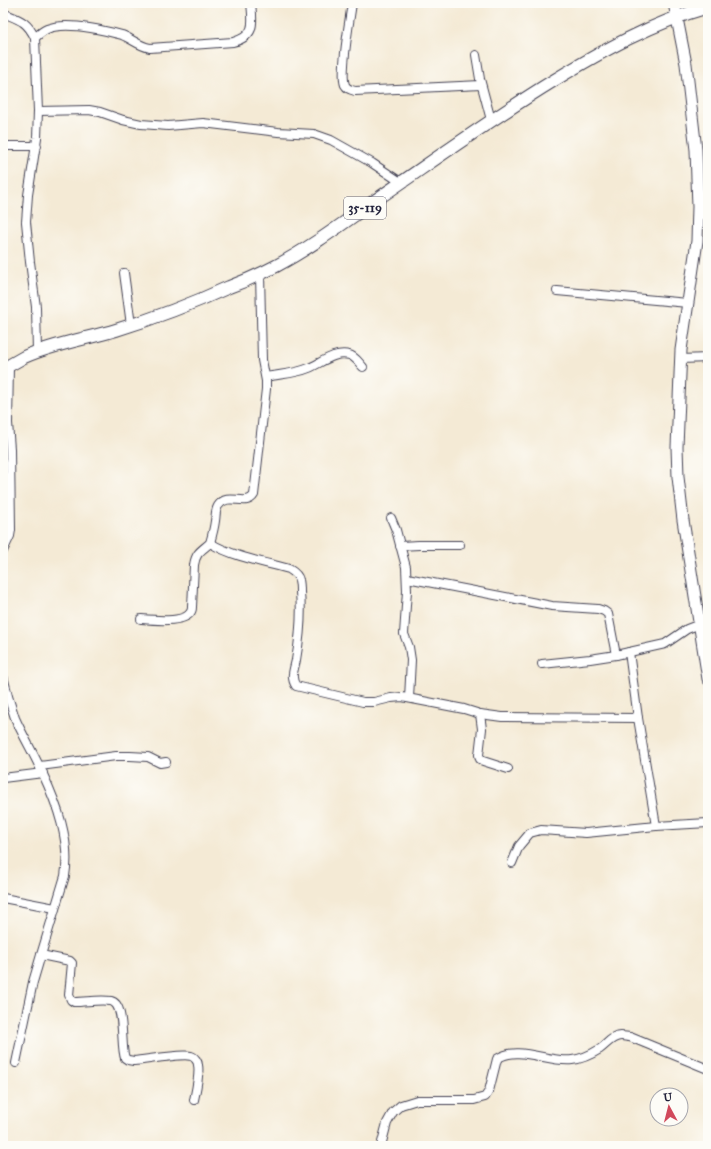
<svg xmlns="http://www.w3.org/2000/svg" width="711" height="1149" font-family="'IM FELL Great Primer',serif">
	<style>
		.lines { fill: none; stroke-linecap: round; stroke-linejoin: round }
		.street-casing { stroke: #424052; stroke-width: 10 }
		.secondary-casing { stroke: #424052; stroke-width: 13 }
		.primary-casing { stroke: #424052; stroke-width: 14 }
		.street { stroke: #fff; stroke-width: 8 }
		.secondary { stroke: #fff; stroke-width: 11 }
		.primary { stroke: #fff; stroke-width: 12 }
		.labels { text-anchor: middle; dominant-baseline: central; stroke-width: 3.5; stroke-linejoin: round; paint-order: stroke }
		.shield { fill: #fdfcf7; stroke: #646373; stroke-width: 1 }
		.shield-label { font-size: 13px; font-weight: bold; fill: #22223b }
	</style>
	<rect width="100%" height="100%" fill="#fdfcf7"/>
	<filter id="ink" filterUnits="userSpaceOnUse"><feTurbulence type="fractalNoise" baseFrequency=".025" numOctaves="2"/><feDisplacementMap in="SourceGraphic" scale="8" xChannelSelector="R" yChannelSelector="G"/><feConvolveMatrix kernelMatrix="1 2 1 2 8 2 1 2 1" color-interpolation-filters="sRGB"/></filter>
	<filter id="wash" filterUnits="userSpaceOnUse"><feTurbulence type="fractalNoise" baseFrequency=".012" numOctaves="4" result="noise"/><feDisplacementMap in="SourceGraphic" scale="16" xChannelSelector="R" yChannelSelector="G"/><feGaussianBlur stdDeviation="0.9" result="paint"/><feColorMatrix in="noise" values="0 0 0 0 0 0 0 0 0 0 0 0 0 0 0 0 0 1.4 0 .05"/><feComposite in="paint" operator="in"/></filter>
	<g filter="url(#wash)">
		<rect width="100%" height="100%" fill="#f4ead5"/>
	</g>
	<g filter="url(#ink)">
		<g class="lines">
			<defs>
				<g id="street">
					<path d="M352,3C350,18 340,73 345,85C347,89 351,90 355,91L481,85"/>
					<path d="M3,13C20,20 27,21 35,38L38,111L37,138L28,195L26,222L30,262L36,307L37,352"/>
					<path d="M35,38C39,34 42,31 47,29C66,21 103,30 122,35C132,39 139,46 150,48L233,42C256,36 253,23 251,3"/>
					<polyline points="476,55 480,79 491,120"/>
					<polyline points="38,111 89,110 100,112 123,120 141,124 168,126 203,123 278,132 314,134 331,140 372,163 402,183"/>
					<polyline points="3,146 37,146"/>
					<polyline points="124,273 131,325"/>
					<path d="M260,274L262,360L266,381V389L254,495C246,508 228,491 218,506C215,511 216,516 215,521C214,529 212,536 210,543C234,557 263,562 289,569C294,572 298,575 299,580C300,584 300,588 300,592C302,615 300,637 296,660C294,670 290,677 296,686L363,702H374L391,698L402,697L464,709L480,714L502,717L638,718"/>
					<polyline points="557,291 688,303"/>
					<polyline points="681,359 708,358"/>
					<path d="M266,377C280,374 295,374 309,368C321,363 335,351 349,355C355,356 359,363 363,367"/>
					<polyline points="391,518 396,530 406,567 407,591 404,634 409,647 411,660 409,698"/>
					<polyline points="400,546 419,545 460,545"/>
					<polyline points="3,551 10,536 11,530 10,449 8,423 9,366"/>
					<polyline points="407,578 552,606 598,609 604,611 608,614 616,655"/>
					<path d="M141,619C152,620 183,623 190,613C192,611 192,609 192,607L194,565C196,552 201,551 210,543"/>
					<polyline points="629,652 638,718 656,826"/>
					<polyline points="542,664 590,659 616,655 665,644 687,629 700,624"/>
					<path d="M3,676C6,690 10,704 15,718C23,736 34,754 42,772C57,804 71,841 65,876L41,955L70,961L72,963L69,995L71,1000L74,1002C86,1002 99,999 111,1001C126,1004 120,1046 125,1058L128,1060L134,1061C146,1060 183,1053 191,1056C195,1057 198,1062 198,1065C200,1074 196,1090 194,1100"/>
					<polyline points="480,714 482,729 479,755 480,759 483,761 508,769"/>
					<polyline points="40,766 116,756 130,756 148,757 160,763 166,762"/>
					<polyline points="3,778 43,773"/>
					<polyline points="512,863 519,846 530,833 541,830 586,833 656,826 708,823"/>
					<polyline points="3,898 55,908"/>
					<polyline points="16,1063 33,982 41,955"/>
					<path d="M381,1146L387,1123L393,1112L401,1105L417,1100H474L485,1097L489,1091L497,1059C517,1044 549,1063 572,1060C582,1059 592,1054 600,1049C607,1044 612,1036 621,1036C624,1036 627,1037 630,1037L708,1069"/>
				</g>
				<polyline id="secondary" points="674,3 686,64 696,150 698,207 697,241 681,350 677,447 678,477 683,520 708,679"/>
				<path id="primary" d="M3,369C10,365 17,361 24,357C53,344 86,339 116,330C155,318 192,304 229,287C245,281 261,274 276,266C310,248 342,224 373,202C433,161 491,119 553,81C602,51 652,23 708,7"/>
			</defs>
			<use href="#street" class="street-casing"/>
			<use href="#secondary" class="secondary-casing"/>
			<use href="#primary" class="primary-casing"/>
			<use href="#street" class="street"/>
			<use href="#secondary" class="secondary"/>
			<use href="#primary" class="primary"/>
		</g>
	</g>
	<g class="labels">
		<rect class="shield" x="344" y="197" width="42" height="22" rx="3"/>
		<g class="shield-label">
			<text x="365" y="208">35-119</text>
		</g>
	</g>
	<rect width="711" height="1149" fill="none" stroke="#fdfcf7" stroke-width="16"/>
	<g transform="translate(669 1107) rotate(353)"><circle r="19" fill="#fdfcf7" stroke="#a5a5ac"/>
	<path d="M0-3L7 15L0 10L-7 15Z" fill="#d1495b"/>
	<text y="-6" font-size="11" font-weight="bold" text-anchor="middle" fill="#22223b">U</text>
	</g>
</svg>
